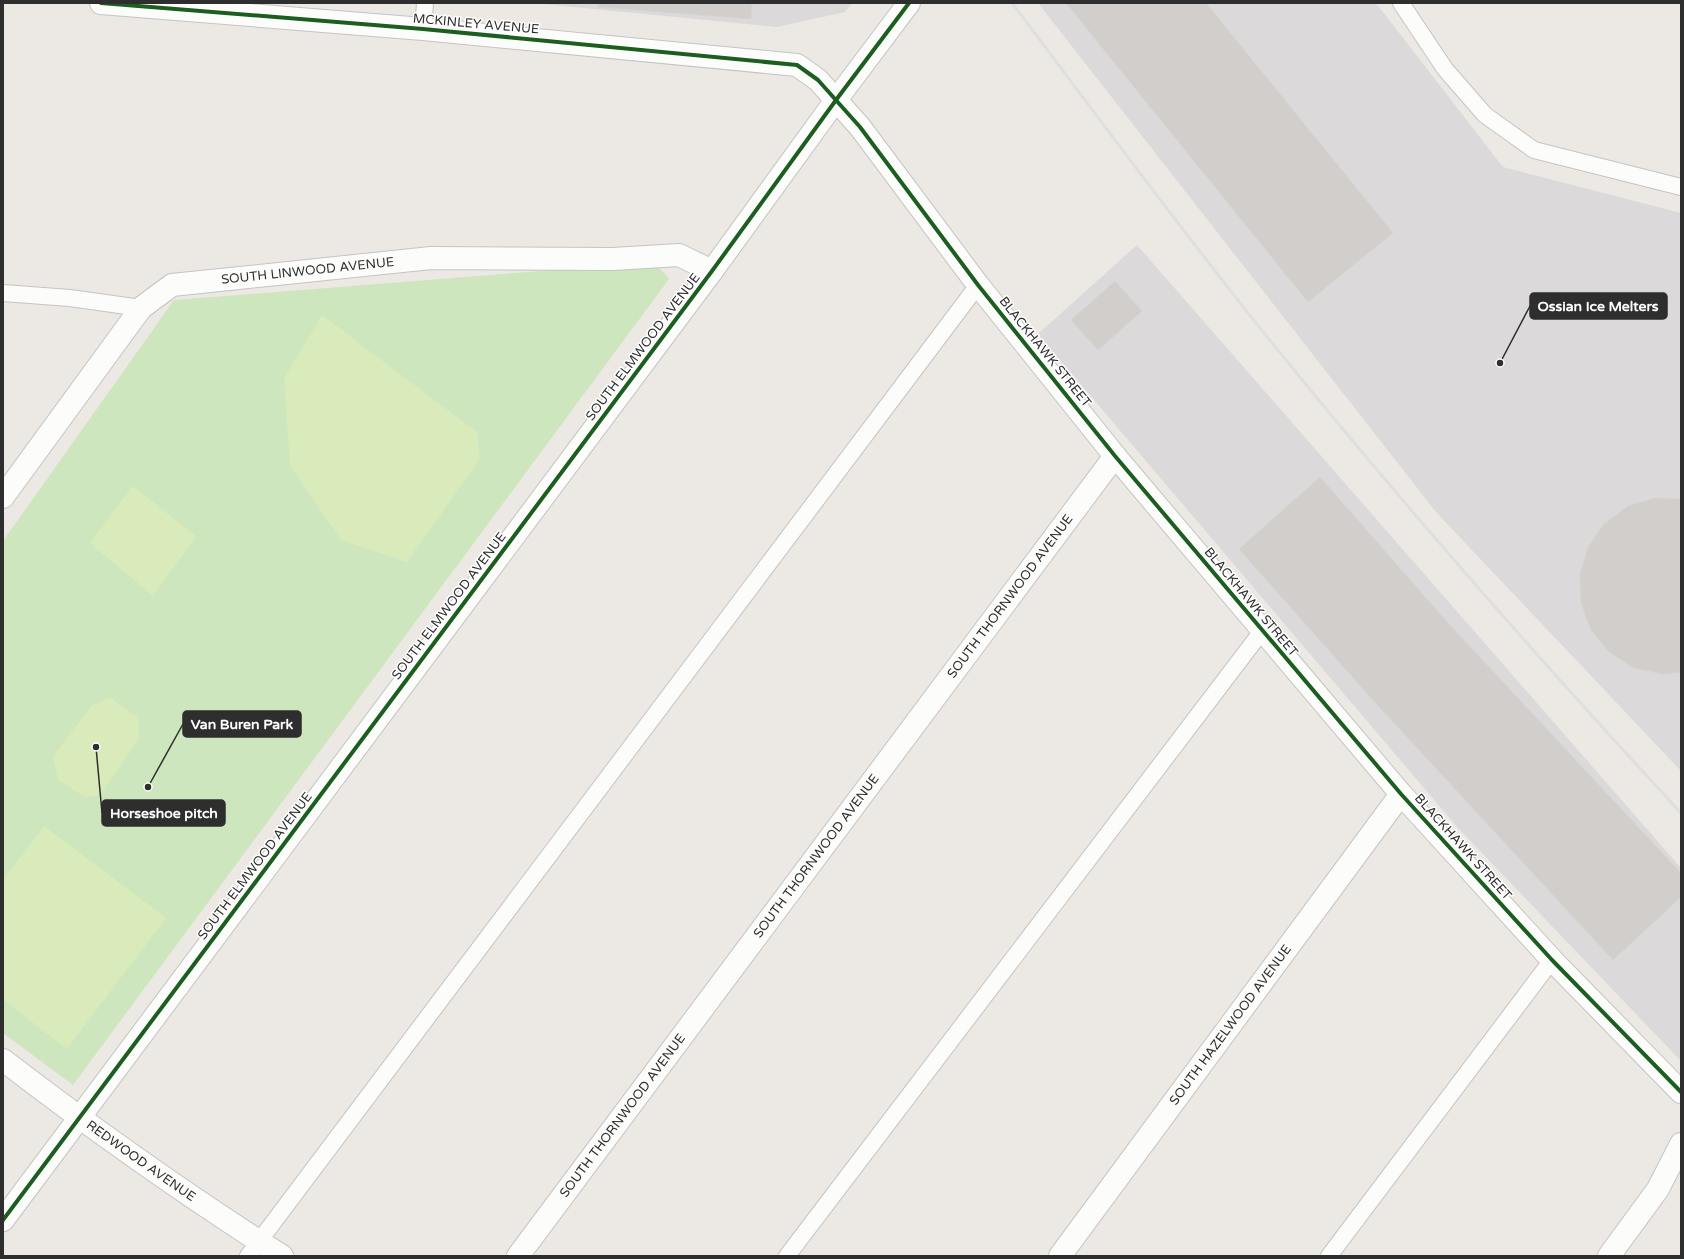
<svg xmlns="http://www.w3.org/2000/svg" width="1684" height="1259" font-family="'Varela Round',sans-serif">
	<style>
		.industrial { fill: #dcd9db }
		.green { fill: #cee6be }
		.pitch { fill: #d9eabb }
		.building { fill: #d1cecb; stroke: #d7d4d0 }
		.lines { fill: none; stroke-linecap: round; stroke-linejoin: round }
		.service-casing { stroke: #c5c4c5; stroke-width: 18 }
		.minor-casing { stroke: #c5c4c5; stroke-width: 24 }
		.service { stroke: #fcfcfb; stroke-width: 16 }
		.minor { stroke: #fcfcfb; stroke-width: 22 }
		.rail { stroke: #dfdfe1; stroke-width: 3 }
		.cycleway-casing { stroke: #fff; stroke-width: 6 }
		.cycleway { stroke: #1b5e20; stroke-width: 4 }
		.labels { text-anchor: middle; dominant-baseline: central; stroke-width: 3; stroke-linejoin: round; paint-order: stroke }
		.street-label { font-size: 13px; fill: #2e2e2e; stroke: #fff }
		.leader { fill: none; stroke: #2e2e2e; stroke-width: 1.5 }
		.callout-dot { fill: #2e2e2e; stroke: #fff; stroke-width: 1.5 }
		.callout { fill: #2e2e2e; stroke: #2e2e2e; stroke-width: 1.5 }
		.callout-label { font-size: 14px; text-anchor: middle; font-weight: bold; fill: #fff }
	</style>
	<rect width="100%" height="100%" fill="#ece8e4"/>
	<g class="industrial">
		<polygon points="533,3 852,3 845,12 777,27"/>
		<polygon points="1038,3 1376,3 1503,167 1681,213 1681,771 1436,512"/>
		<polygon points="1137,245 1681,868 1681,1061 1458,828 1038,334"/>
	</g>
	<polygon class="green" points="654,262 669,279 73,1085 3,1033 3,541 174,300"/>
	<g class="pitch">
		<polygon points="322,315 477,432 480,459 407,562 341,540 290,466 284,378"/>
		<polygon points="133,486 196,536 153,596 90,543"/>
		<polygon points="110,697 139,718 139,739 100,795 85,797 58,780 53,756 91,706"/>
		<polygon points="44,826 166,918 67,1049 3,1000 3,880"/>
	</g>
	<g class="building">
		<polygon points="598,3 752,3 751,19 598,7"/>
		<polygon points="1066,3 1206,3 1393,233 1308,302"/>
		<polygon points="1115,281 1142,311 1098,350 1071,320"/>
		<polygon points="1320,477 1448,623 1681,873 1681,897 1613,960 1371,698 1239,549"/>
		<polygon points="1655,498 1681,499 1681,672 1663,674 1634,668 1609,652 1591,630 1581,603 1580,574 1588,547 1604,524 1628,506"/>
	</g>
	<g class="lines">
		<defs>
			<g id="service">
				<polyline points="1401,3 1445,69 1485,115 1534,150 1681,187"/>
				<polyline points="423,29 425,3"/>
				<polyline points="3,293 70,298 141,308"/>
				<polyline points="248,1256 978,285"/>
				<polyline points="787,1256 1262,631"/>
				<polyline points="1329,1256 1552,960"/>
			</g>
			<g id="minor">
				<polyline points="101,3 423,29 797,65 818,80 860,127 978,285 1115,456 1401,794 1552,960 1681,1092"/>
				<path id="s1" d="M3,497L141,308L172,285L431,258L613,259L679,255L712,271"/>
				<path id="s2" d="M3,1060C93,1129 186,1195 282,1256"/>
				<polyline points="3,1220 712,271 836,100 909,3"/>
				<path id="s3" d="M518,1256L1115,456"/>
				<path id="s4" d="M1060,1256L1401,794"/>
				<polyline points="1609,1256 1658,1189 1681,1144"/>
			</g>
		</defs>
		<use href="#service" class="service-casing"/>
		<use href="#minor" class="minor-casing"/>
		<use href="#service" class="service"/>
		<use href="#minor" class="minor"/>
		<path class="rail" d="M1012,3C1092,109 1170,215 1252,318C1389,489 1533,653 1681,813"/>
		<defs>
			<g id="cycleway">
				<polyline points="101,3 423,29 797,65 818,80 860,127 978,285 1115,456 1401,794 1552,960 1681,1092"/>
				<polyline points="3,1220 712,271 836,100 909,3"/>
			</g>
		</defs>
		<use href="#cycleway" class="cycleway-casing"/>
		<use href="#cycleway" class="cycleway"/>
	</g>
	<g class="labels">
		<g class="street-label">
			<text transform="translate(476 24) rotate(5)">MCKINLEY AVENUE</text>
			<text stroke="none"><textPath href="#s1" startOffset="409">SOUTH LINWOOD AVENUE</textPath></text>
			<text transform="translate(643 347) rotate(-53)">SOUTH ELMWOOD AVENUE</text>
			<text transform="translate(1045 352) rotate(51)">BLACKHAWK STREET</text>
			<text stroke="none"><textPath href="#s3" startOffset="823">SOUTH THORNWOOD AVENUE</textPath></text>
			<text transform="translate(1251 602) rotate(50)">BLACKHAWK STREET</text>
			<text transform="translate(449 606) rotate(-53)">SOUTH ELMWOOD AVENUE</text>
			<text transform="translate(1463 847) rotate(48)">BLACKHAWK STREET</text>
			<text stroke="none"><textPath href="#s3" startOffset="499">SOUTH THORNWOOD AVENUE</textPath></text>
			<text transform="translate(255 866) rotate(-53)">SOUTH ELMWOOD AVENUE</text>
			<text stroke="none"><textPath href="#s4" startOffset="287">SOUTH HAZELWOOD AVENUE</textPath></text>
			<text stroke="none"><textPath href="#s3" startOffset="175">SOUTH THORNWOOD AVENUE</textPath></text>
			<text stroke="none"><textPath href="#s2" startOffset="171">REDWOOD AVENUE</textPath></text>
		</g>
	</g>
	<path class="leader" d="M1500 363L1530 306M148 787L183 724M96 747L102 813"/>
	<g class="callout-dot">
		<circle cx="1500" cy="363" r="4"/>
		<circle cx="148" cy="787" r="4"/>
		<circle cx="96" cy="747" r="4"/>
	</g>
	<g class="callout">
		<rect x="1530" y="293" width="137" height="26" rx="4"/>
		<rect x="183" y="711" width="118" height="26" rx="4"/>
		<rect x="102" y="800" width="123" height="26" rx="4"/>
	</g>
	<g class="callout-label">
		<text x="1598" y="311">Ossian Ice Melters</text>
		<text x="242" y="729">Van Buren Park</text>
		<text x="164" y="818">Horseshoe pitch</text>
	</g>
	<rect width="1684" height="1259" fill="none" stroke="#2e2e2e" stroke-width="8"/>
</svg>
